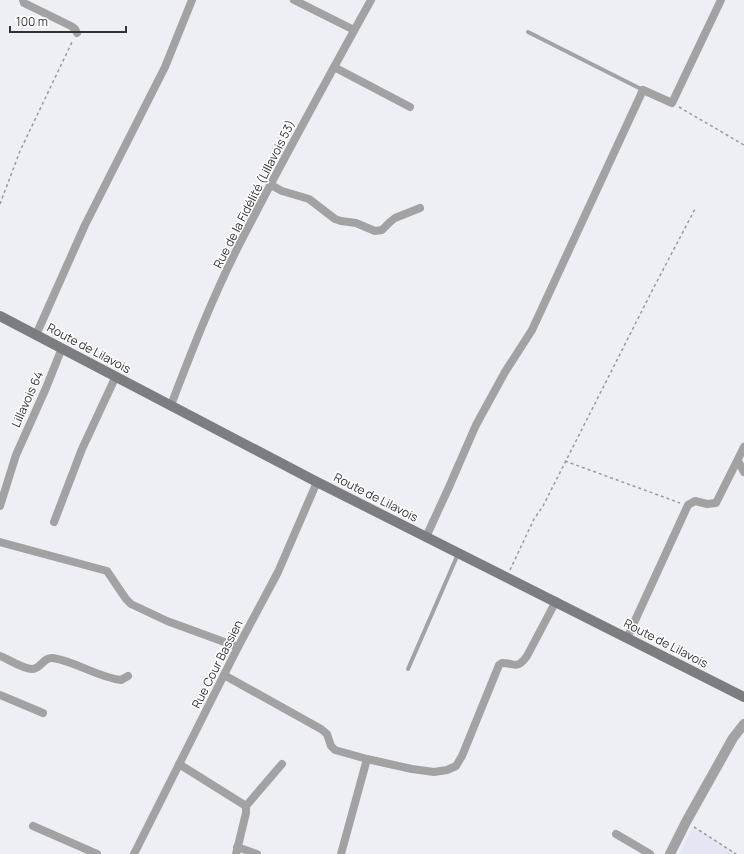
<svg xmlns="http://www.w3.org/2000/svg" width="744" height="854" font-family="Manrope,sans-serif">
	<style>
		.built { fill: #e5e6f3 }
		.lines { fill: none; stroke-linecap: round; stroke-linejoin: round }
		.path { stroke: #99999d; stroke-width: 1.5; stroke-dasharray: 3 3; stroke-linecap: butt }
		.service { stroke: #a2a2a4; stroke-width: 4 }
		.minor { stroke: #a2a2a4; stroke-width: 8 }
		.tertiary { stroke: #a2a2a4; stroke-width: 10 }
		.secondary { stroke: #7c7d80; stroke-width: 10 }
		.labels { text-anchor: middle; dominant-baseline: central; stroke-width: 3; stroke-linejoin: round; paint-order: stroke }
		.street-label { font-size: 12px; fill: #313133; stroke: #fff }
	</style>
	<rect width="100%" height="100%" fill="#eeeff4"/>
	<polygon class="built" points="693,827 737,854 679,854"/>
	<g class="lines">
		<g class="path">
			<polyline points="679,107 744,145"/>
			<polyline points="0,204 20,151 73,40"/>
			<polyline points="565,461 680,503"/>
			<polyline points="510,570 534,519 543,506 654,287 695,209"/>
			<polyline points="694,827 736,854"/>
		</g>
		<g class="service">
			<polyline points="528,32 643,90"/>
			<polyline points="408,669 458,554"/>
		</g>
		<g class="minor">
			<polyline points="23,0 24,3 71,26 75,29 77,33"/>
			<polyline points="294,0 354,30"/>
			<polyline points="334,67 410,107"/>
			<polyline points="271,185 282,191 309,199 335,219 341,221 356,223 375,231 382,230 390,222 395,218 420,208"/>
			<polyline points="36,335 85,225 165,67 192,0"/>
			<path d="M171,405C191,353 211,301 236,251C279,166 325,83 371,0"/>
			<polyline points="738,461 744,472"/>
			<polyline points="0,506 16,455 46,388 62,348"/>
			<polyline points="54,522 82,449 116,376"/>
			<polyline points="426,537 449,487 476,425 505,372 532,330 643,90 672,103 721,0"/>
			<polyline points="0,542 107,571 126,599 131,604 167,621 238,647"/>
			<polyline points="627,638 688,505 695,501 707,504 716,503 744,447"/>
			<path d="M0,656C8,659 23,669 32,669C41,669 43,657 53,658C77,662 97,677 121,680L128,676"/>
			<path d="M224,675L321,729L327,734L331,746L335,750L367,759L412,769L434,772L447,770L456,766L462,756L499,665L502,663C515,663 517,670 527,656L556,601"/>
			<polyline points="0,695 43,713"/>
			<polyline points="179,764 246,806 246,813 236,854"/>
			<polyline points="246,806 282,764"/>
			<polyline points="33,826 97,854"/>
			<polyline points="616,834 650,854"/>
			<polyline points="237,847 257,854"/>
			<polyline points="134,854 238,647 278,572 317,482"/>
			<polyline points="341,854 367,759"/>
		</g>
		<polyline class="tertiary" points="670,854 686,822 733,738 744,724"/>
		<polyline class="secondary" points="0,316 317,482 744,697"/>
	</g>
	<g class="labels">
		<g class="street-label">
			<text transform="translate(254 194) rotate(-63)">Rue de la Fidélité (Lillavois 53)</text>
			<text transform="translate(89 348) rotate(28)">Route de Lilavois</text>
			<text transform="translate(27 399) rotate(-66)">Lillavois 64</text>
			<text transform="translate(376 497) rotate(27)">Route de Lilavois</text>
			<text transform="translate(666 643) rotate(27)">Route de Lilavois</text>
			<text transform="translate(217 664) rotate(-63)">Rue Cour Bassien</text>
		</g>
	</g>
	<path d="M10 26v6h116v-6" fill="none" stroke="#313133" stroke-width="2"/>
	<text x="16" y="26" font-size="12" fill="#313133" stroke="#ffffff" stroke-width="3" paint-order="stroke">100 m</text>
</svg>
